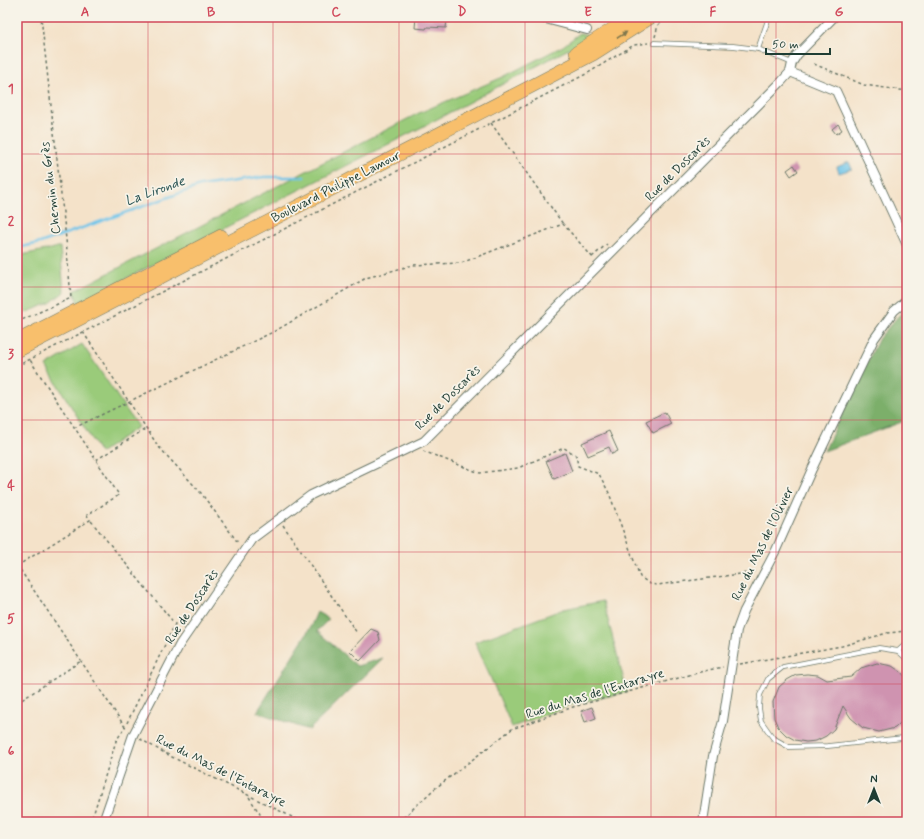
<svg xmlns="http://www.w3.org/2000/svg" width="924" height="839" font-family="Mynerve,sans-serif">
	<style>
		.green { fill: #9acb7a; stroke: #5c8457 }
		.forest { fill: #7baf6a; stroke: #4d764f }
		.water { fill: #6cc4ea; stroke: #46808f }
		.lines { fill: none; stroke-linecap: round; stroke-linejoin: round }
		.stream { stroke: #6cc4ea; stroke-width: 2.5 }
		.building { fill: #cf93b0 }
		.lane-casing { stroke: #6a7768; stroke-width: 5.5 }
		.street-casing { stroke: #6a7768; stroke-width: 10 }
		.primary-casing { stroke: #6a7768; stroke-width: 14 }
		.path { stroke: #6a7768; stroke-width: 1.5; stroke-dasharray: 3 3; stroke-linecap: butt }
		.lane { stroke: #fff; stroke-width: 4 }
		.street { stroke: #fff; stroke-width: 8 }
		.primary { stroke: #f8bf6c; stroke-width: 13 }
		.oneway { fill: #81784d }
		.grid { fill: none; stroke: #d1495b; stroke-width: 1; stroke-opacity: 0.55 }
		.labels { text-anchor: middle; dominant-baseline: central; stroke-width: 3.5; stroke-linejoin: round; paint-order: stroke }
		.street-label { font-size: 13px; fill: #1f3d34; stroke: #f7f3e8 }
		.water-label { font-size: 14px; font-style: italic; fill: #2e5858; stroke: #f7f3e8 }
		.neatline { fill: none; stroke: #d1495b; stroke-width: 1.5 }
		.grid-label { font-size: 13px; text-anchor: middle; font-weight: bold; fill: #d1495b }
	</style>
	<rect width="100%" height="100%" fill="#f7f3e8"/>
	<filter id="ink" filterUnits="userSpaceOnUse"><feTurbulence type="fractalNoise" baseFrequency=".025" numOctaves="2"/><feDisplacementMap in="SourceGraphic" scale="8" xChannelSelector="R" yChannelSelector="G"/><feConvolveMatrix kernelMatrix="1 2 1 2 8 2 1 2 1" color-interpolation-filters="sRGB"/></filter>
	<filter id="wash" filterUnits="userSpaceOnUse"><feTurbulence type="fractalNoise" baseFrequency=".012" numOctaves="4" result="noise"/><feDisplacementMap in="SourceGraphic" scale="16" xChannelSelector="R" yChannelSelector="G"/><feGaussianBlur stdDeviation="0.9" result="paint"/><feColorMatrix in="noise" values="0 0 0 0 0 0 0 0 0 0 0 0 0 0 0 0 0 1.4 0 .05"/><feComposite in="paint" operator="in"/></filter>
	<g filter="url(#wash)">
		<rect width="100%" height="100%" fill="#f4e2c9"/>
		<g class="green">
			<polygon points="580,33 593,36 428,124 78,303 74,291 419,113 503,77 563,46"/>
			<polygon points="60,247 64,292 50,303 17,316 17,256"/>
			<polygon points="82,344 138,427 100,453 46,366"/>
			<polygon points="603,601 627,692 573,704 512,727 475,642 564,609"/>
		</g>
		<g class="forest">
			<polygon points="907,306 907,420 824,451 879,338"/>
			<polygon points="317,612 329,619 317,631 357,666 383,658 309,730 257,712 310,628"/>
		</g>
		<polygon class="water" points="849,162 852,169 839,173 837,167"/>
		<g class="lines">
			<polyline class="stream" points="17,248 40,243 200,186 264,177 304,177"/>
		</g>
		<g id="blocks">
			<g class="building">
				<polygon points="416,17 447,20 446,28 427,27 426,29 415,28"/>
				<polygon points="838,124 842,130 836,134 832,129"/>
				<polygon points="794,165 798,171 791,176 787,170"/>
				<polygon points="665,412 671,424 653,433 646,421"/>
				<polygon points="609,431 618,451 612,454 609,447 588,456 582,443"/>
				<polygon points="565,453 572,471 554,479 546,461"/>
				<polygon points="371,629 378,632 380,640 360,661 350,651"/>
				<polygon points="877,663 892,666 901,672 907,679 907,716 895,728 879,732 863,728 851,718 843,706 834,729 826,736 816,741 806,742 795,740 786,735 778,727 774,718 773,702 779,687 787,680 796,675 807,674 818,675 827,680 851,677 861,668"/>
				<polygon points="592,707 596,718 585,722 581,711"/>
			</g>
		</g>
	</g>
	<g filter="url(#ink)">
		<use href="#blocks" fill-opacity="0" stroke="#6a7768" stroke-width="1"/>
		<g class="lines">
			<defs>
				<g id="lane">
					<polyline points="654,43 733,46 758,49 792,63"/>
					<polyline points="758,49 769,17"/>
					<polyline points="898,651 907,643"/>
					<polyline points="907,659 898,651 879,648 783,667 768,679 760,695 759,708 761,721 773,738 789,747 828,746 903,738 907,734"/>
				</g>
				<g id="street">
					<polyline points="538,17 587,30"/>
					<polyline points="790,72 836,91 907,245"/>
					<polyline points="103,822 133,735 180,644 252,539 311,495 424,441 782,81 790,72 792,63 797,55 834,17"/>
					<polyline points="703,822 713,756 723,721 737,630 744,611 776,550 812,469 874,339 894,311 907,300"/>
				</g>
				<g id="primary">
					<polyline points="576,53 631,17"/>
					<polyline points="17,341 221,236"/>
					<polyline points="17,351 530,87 593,54 651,17"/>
				</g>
			</defs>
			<use href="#lane" class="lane-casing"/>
			<use href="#street" class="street-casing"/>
			<use href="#primary" class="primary-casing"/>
			<g class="path">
				<polyline points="655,37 658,25 667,17"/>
				<polyline points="814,64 864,85 907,91"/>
				<polyline points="491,123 563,224"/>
				<polyline points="592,257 607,244"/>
				<polyline points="17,322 71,298 66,239 41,17"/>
				<polyline points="83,332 158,446 201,493 239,544"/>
				<polyline points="17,366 491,123 588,73 634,45 648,43"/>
				<polyline points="74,428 275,331 366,278 413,265 461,263 563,224 594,259"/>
				<polyline points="423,451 480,473 518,468 564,448 576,455 578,466 599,474 609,493 640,577 650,584 657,585 755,572"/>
				<polyline points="96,460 147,428"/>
				<polyline points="91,521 175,624 125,727"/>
				<polyline points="283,525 357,633"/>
				<polyline points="17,565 125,727 116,741 91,822"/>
				<polyline points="17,566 90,520 87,515 119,495 30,360"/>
				<polyline points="740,664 842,646 887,633 907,631"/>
				<polyline points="17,703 81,661"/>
				<polyline points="140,739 172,757 302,822"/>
				<polyline points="249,797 265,822"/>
				<polyline points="399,822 433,790 512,729 573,707 704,671 723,667"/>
			</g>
			<use href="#lane" class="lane"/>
			<use href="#street" class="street"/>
			<use href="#primary" class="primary"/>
		</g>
		<defs><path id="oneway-solid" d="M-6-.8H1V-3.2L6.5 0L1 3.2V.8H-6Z"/></defs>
		<use class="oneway" href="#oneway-solid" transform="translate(622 35) rotate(-32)"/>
	</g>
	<path class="grid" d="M148,17V822M273,17V822M399,17V822M525,17V822M651,17V822M776,17V822M17,154H907M17,287H907M17,420H907M17,552H907M17,684H907"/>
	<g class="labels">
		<g class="street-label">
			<text transform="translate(678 169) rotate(-45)">Rue de Doscarès</text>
			<text transform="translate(336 187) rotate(-27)">Boulevard Philippe Lamour</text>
			<text transform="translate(51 188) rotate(-97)">Chemin du Grès</text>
			<text transform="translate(448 398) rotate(-45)">Rue de Doscarès</text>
			<text transform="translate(763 544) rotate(-64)">Rue du Mas de l'Olivier</text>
			<text transform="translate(192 607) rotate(-57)">Rue de Doscarès</text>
			<text transform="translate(595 694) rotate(-17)">Rue du Mas de l'Entarayre</text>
			<text transform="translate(221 771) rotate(27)">Rue du Mas de l'Entarayre</text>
		</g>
		<g class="water-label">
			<text transform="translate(155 191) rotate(-20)">La Lironde</text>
		</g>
	</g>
	<rect width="924" height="839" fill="none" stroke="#f7f3e8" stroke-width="44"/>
	<g transform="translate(874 789)" stroke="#f7f3e8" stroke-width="3" paint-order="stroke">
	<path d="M0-3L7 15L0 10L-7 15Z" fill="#1f3d34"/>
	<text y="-6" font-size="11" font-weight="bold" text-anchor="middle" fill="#1f3d34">N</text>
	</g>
	<path d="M766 48v6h64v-6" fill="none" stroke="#1f3d34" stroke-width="2"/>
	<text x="772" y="48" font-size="12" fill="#1f3d34" stroke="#f7f3e8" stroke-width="3" paint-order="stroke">50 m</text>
	<rect x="22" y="22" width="880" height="795" class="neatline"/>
	<g class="grid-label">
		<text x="85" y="16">A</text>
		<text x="211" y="16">B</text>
		<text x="336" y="16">C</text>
		<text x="462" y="16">D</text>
		<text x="588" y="16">E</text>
		<text x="713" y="16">F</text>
		<text x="839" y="16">G</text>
		<text x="11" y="93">1</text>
		<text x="11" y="225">2</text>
		<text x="11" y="358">3</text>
		<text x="11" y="490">4</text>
		<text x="11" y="623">5</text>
		<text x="11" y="755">6</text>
	</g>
</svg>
